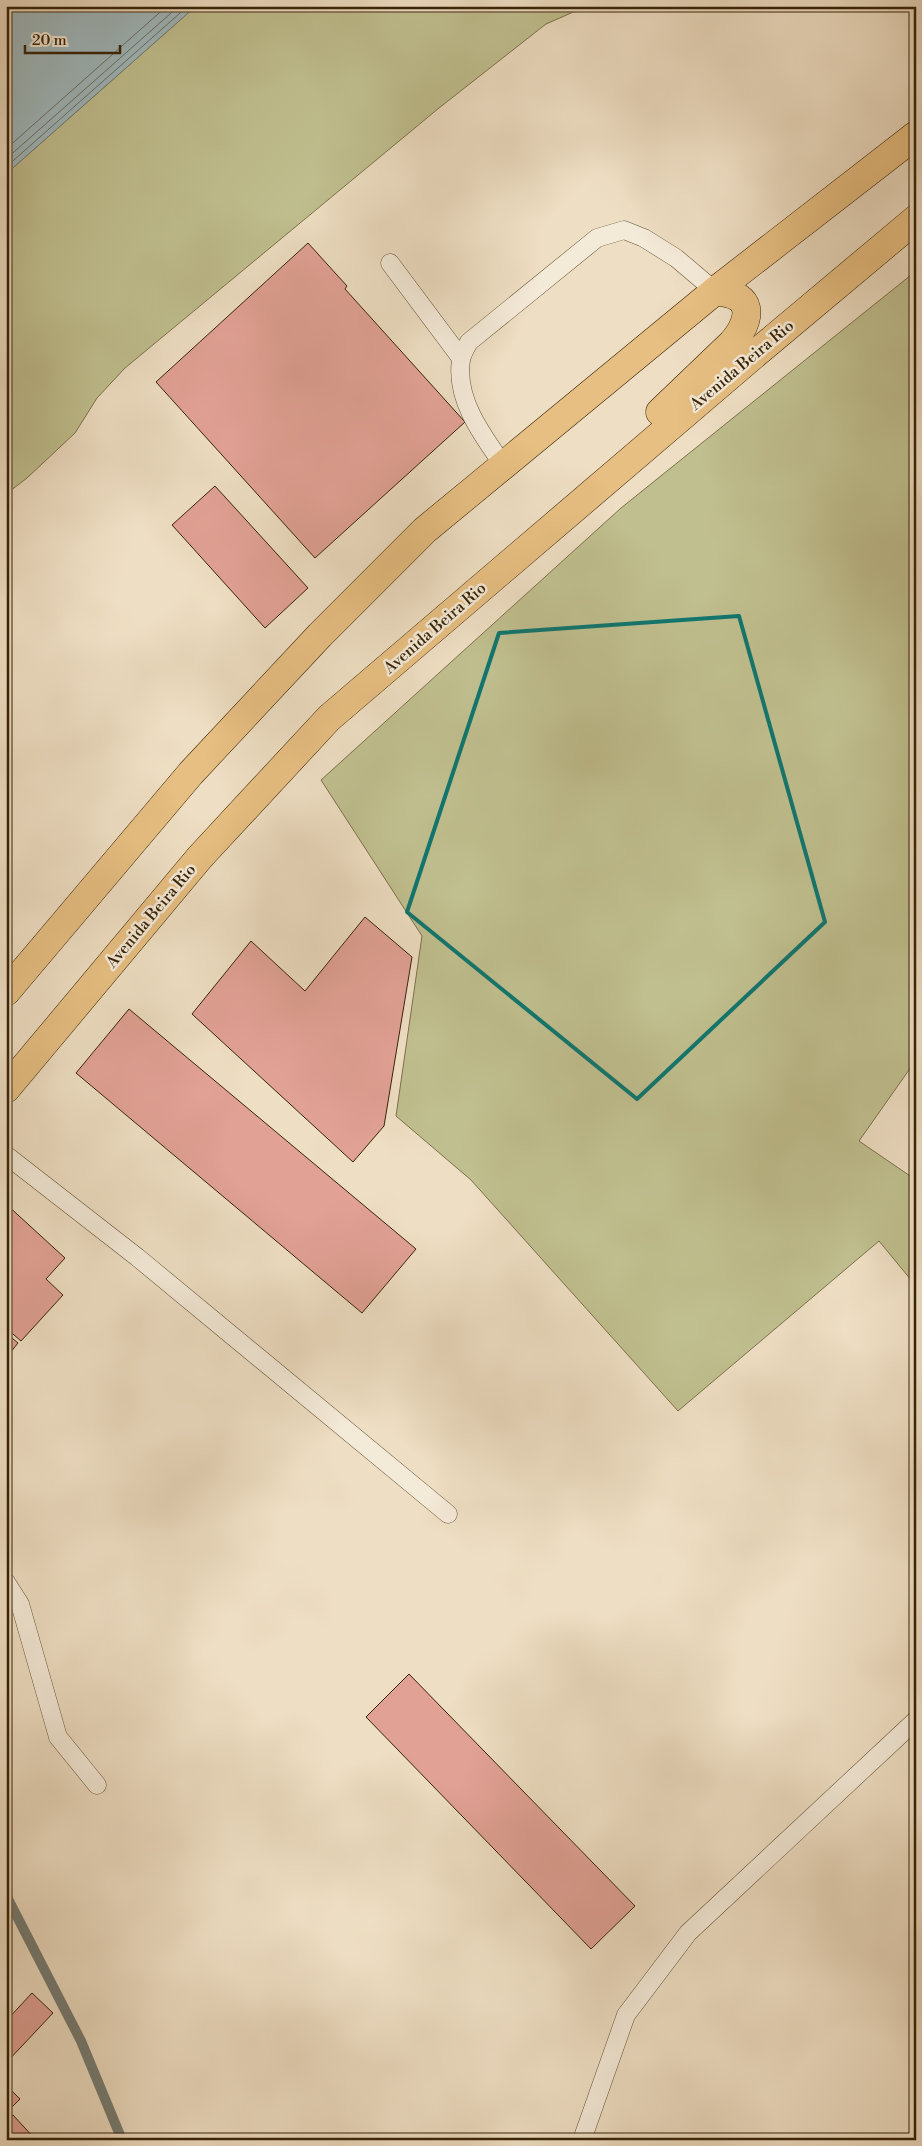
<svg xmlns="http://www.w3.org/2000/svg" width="922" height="2146" font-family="'Libre Bodoni',serif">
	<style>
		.green { fill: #c0bf8f; stroke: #7c714a }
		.water { fill: #9fb9bf; stroke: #757d75 }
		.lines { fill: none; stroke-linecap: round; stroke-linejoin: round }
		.shore { stroke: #6b6e62; stroke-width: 1 }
		.stream { stroke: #757d75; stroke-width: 10 }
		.building { fill: #e1a195; stroke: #372306 }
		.service-casing { stroke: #655235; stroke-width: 19 }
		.primary-casing { stroke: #372306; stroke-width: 29 }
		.service { stroke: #f4ead8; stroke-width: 18 }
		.primary { stroke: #e7bf82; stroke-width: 28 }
		.marked { fill: none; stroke: #0f766e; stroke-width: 4; stroke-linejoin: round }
		.labels { text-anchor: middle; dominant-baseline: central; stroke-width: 5; stroke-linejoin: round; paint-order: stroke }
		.street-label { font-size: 16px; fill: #372306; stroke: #f4ead8 }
	</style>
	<rect width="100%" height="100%" fill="#eedec3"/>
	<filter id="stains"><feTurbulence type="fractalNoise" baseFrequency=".004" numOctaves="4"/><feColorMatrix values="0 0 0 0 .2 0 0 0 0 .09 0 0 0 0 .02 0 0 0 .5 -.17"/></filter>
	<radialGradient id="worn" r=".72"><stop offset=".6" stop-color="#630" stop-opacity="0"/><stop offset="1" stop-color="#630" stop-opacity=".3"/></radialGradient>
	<g class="green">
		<polygon points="196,6 587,6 546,24 439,108 125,368 97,398 75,433 27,478 6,494 6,174"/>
		<polygon points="916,271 916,1060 859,1141 916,1180 916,1286 879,1241 678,1411 471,1180 396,1116 422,936 321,780 621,508"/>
	</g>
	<polygon class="water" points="6,6 196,6 6,174"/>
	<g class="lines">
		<g class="shore">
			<polyline points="6,149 167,6"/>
			<polyline points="6,159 179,6"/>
			<polyline points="6,167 188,6"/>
		</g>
		<polyline class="stream" points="6,1895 81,2041 122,2140"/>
	</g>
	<g class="building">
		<polygon points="308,243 347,286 345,289 465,422 315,558 156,382"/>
		<polygon points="215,486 308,588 265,628 172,525"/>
		<polygon points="365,917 412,957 384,1126 353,1162 192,1014 251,941 305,991"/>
		<polygon points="129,1009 416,1249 362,1313 76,1073"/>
		<polygon points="6,1204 65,1258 46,1279 63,1295 21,1341 6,1328"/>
		<polygon points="6,1333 18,1343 6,1358"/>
		<polygon points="409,1674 635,1906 591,1949 366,1717"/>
		<polygon points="32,1993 53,2013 6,2063 6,2021"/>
		<polygon points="6,2085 20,2099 6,2113"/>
		<polygon points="13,2115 36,2140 6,2140 6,2121"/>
	</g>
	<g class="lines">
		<defs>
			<g id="service">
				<polyline points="390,263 461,358"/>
				<path d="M504,466C482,435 455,399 461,360C462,354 466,347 469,342L597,238L624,230L644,238L676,258L715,291"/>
				<polyline points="6,1155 137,1257 448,1514"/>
				<polyline points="6,1582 20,1604 58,1737 97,1785"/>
				<polyline points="582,2140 626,2015 688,1933 916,1720"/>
			</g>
			<g id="primary">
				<path d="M660,412L732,343C742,332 755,309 739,298C732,293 723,292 715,291"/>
				<polyline points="6,992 191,773 320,635 425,530 715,291 916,135"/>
				<polyline points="6,1089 200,857 329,718 749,359 916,219"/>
			</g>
		</defs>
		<use href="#service" class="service-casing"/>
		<use href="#primary" class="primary-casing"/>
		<use href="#service" class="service"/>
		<use href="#primary" class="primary"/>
	</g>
	<path class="marked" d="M739,616L825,922L637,1099L407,912L499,633Z"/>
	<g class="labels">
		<g class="street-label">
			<text transform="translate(742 365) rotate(-40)">Avenida Beira Rio</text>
			<text transform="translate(435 628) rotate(-41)">Avenida Beira Rio</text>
			<text transform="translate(151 916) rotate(-50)">Avenida Beira Rio</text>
		</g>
	</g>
	<rect width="922" height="2146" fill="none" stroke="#eedec3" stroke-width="25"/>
	<rect x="8" y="8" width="907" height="2131" fill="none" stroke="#372306" stroke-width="2.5"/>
	<rect x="12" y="12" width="897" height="2121" fill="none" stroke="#372306"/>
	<path d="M25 45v8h95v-8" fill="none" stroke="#372306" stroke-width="2.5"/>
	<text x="32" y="45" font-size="15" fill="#372306" stroke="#f4ead8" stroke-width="4" paint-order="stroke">20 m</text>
	<rect width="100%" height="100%" filter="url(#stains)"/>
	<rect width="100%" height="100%" fill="url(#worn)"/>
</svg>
